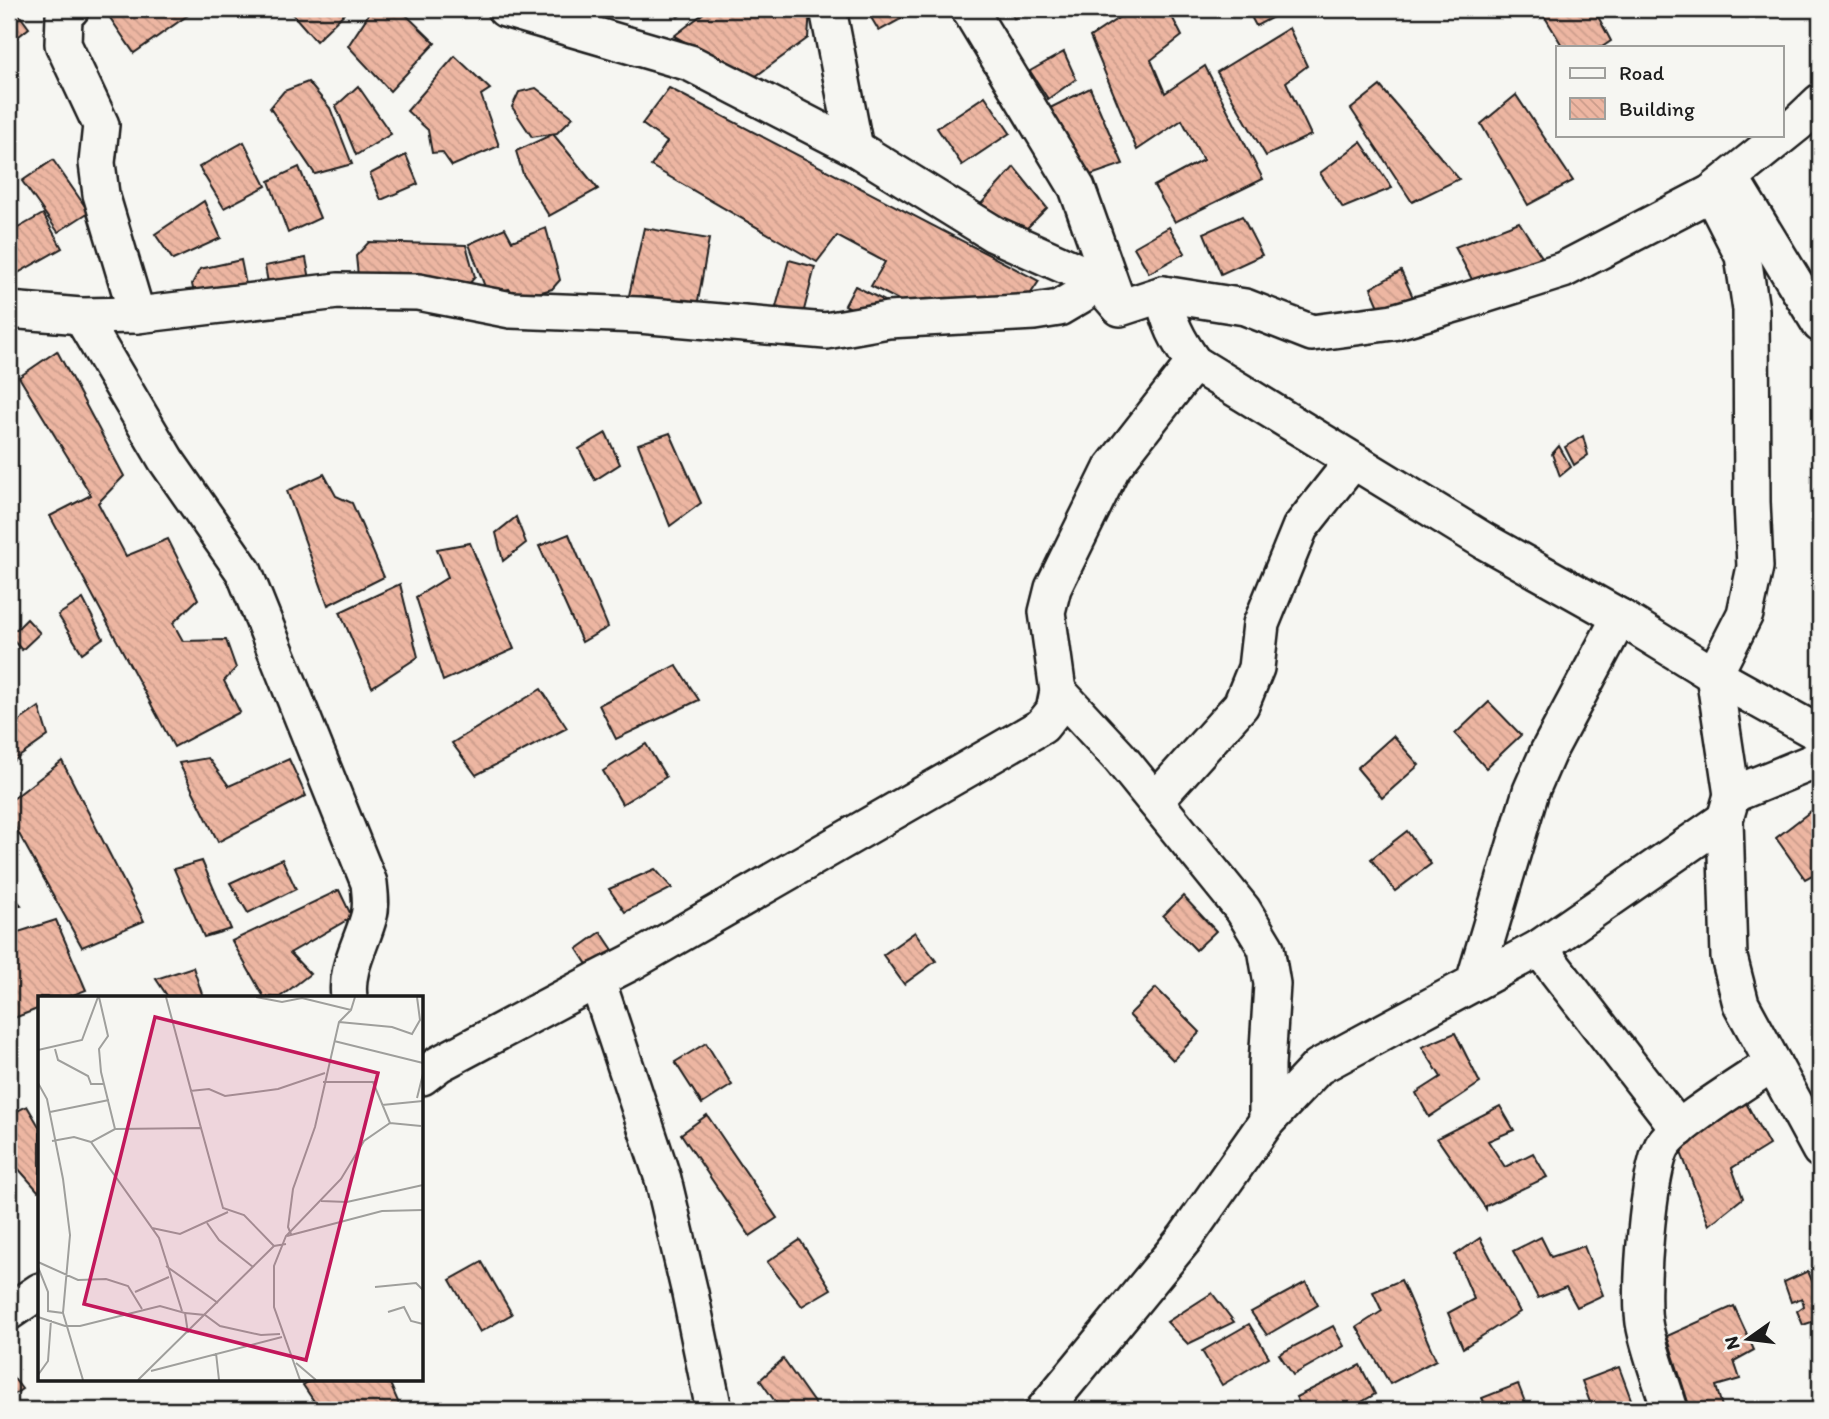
<svg xmlns="http://www.w3.org/2000/svg" width="1829" height="1419" font-family="Itim,sans-serif">
	<style>
		.building { fill: url(#building-back-hatch); stroke: #1c1c1c; stroke-width: 2 }
		.lines { fill: none; stroke-linecap: round; stroke-linejoin: round }
		.minor-casing { stroke: #1c1c1c; stroke-width: 40 }
		.minor { stroke: #f6f6f2; stroke-width: 35 }
		.inset-road { fill: none; stroke: #9f9f9c; stroke-width: 2 }
		.view { fill: #c2185b; fill-opacity: 0.15; stroke: #c2185b; stroke-width: 3.5 }
		.inset-edge { fill: none; stroke: #1c1c1c; stroke-width: 3.5 }
	</style>
	<defs>
		<pattern id="building-back-hatch" width="6" height="6" patternUnits="userSpaceOnUse" patternTransform="scale(1.75)"><rect width="6" height="6" fill="#edb6a2"/><path d="M-1 5l2 2M0 0l6 6M5-1l2 2" fill="none" stroke="#cb9c8b"/></pattern>
	</defs>
	<rect width="100%" height="100%" fill="#f6f6f2"/>
	<filter id="ink" filterUnits="userSpaceOnUse"><feTurbulence type="fractalNoise" baseFrequency=".0143" numOctaves="2"/><feDisplacementMap in="SourceGraphic" scale="14" xChannelSelector="R" yChannelSelector="G"/><feConvolveMatrix kernelMatrix="1 2 1 2 8 2 1 2 1" color-interpolation-filters="sRGB"/></filter>
	<g filter="url(#ink)">
		<g class="building">
			<polygon points="9,9 15,9 29,28 9,44"/>
			<polygon points="104,9 188,9 191,13 134,53"/>
			<polygon points="288,9 349,9 316,41"/>
			<polygon points="369,9 400,9 435,43 390,91 348,46 367,17"/>
			<polygon points="563,9 590,9 574,19"/>
			<polygon points="672,9 687,9 678,17"/>
			<polygon points="709,9 810,9 808,38 752,79 674,36"/>
			<polygon points="866,9 919,9 879,31"/>
			<polygon points="1008,9 1036,9 1014,18"/>
			<polygon points="1132,9 1168,9 1182,36 1151,60 1165,93 1205,66 1263,179 1175,222 1154,186 1203,160 1182,120 1137,150 1090,37"/>
			<polygon points="1247,9 1288,9 1256,26"/>
			<polygon points="1540,9 1594,9 1611,41 1602,47 1563,47"/>
			<polygon points="1808,9 1820,9 1820,20"/>
			<polygon points="1289,28 1307,66 1286,82 1311,135 1266,156 1217,72"/>
			<polygon points="1064,52 1076,79 1048,99 1030,71"/>
			<polygon points="455,56 490,89 481,95 499,146 452,166 442,152 432,153 428,130 407,111"/>
			<polygon points="308,82 330,108 352,164 315,174 270,108 284,91"/>
			<polygon points="358,86 391,134 356,155 336,106"/>
			<polygon points="1380,86 1459,179 1412,202 1351,109"/>
			<polygon points="536,88 573,117 557,133 532,137 512,107 519,92"/>
			<polygon points="669,88 1039,281 1025,302 916,309 871,286 885,262 837,236 817,262 651,166 667,142 642,124"/>
			<polygon points="1090,88 1123,164 1085,177 1050,108"/>
			<polygon points="1516,95 1573,181 1528,205 1481,124"/>
			<polygon points="985,96 1010,133 962,165 937,128"/>
			<polygon points="553,134 598,189 549,216 523,174 516,151"/>
			<polygon points="244,142 266,186 224,208 199,167"/>
			<polygon points="1361,142 1392,188 1343,208 1320,173"/>
			<polygon points="406,155 418,184 381,200 370,174"/>
			<polygon points="53,160 89,212 58,232 22,181"/>
			<polygon points="299,167 320,218 288,233 269,181"/>
			<polygon points="1014,167 1047,208 1020,235 972,214"/>
			<polygon points="204,201 221,238 173,260 155,234"/>
			<polygon points="43,214 62,248 9,278 9,233"/>
			<polygon points="1242,216 1262,255 1221,274 1204,233"/>
			<polygon points="1519,222 1544,260 1478,291 1455,247"/>
			<polygon points="1169,227 1185,253 1149,273 1134,247"/>
			<polygon points="505,228 512,241 546,228 560,280 552,289 531,295 516,309 509,289 488,295 469,244"/>
			<polygon points="644,228 709,239 698,301 628,300"/>
			<polygon points="369,242 466,245 475,277 463,291 359,286 356,256"/>
			<polygon points="306,258 311,285 270,294 265,266"/>
			<polygon points="241,260 247,290 197,308 192,284 200,269"/>
			<polygon points="789,260 815,267 803,314 776,307"/>
			<polygon points="1401,271 1417,306 1383,316 1371,288"/>
			<polygon points="855,286 893,305 858,312 845,305"/>
			<polygon points="57,351 124,476 98,503 126,556 168,539 198,599 173,623 183,641 226,640 236,668 224,681 240,712 174,747 50,516 91,495 19,377"/>
			<polygon points="606,433 620,464 595,480 579,449"/>
			<polygon points="670,433 701,503 670,526 638,444"/>
			<polygon points="1583,436 1588,455 1574,465 1565,447"/>
			<polygon points="1559,446 1571,467 1560,476 1552,454"/>
			<polygon points="324,474 336,496 352,503 384,577 328,605 287,491"/>
			<polygon points="516,517 526,543 503,561 496,533"/>
			<polygon points="569,534 608,627 582,642 539,546"/>
			<polygon points="470,543 514,649 443,681 416,597 448,577 437,549"/>
			<polygon points="400,584 418,657 372,687 340,612"/>
			<polygon points="83,599 103,638 82,653 58,615"/>
			<polygon points="27,619 40,633 22,650 9,636 9,624 16,630"/>
			<polygon points="676,665 699,700 616,739 599,705"/>
			<polygon points="541,689 567,728 476,775 452,743"/>
			<polygon points="1489,702 1521,735 1486,768 1455,734"/>
			<polygon points="39,707 48,736 9,764 9,728"/>
			<polygon points="1393,736 1419,765 1382,798 1357,768"/>
			<polygon points="646,744 666,777 622,804 603,771"/>
			<polygon points="208,758 229,786 289,759 306,796 218,842 179,763"/>
			<polygon points="62,761 144,921 82,947 9,816 9,802"/>
			<polygon points="1820,804 1820,871 1805,879 1776,838"/>
			<polygon points="1407,831 1431,864 1395,891 1371,859"/>
			<polygon points="282,859 296,889 248,913 230,883"/>
			<polygon points="202,861 231,929 204,937 174,869"/>
			<polygon points="655,869 672,888 625,912 609,889"/>
			<polygon points="339,890 352,917 290,953 310,974 280,997 264,997 232,941"/>
			<polygon points="9,891 21,905 9,908"/>
			<polygon points="1183,896 1216,931 1196,950 1163,916"/>
			<polygon points="56,920 86,990 68,997 40,997 40,1008 9,1020 9,935"/>
			<polygon points="601,932 619,959 594,975 577,949"/>
			<polygon points="915,932 936,961 904,984 883,955"/>
			<polygon points="193,967 203,997 168,997 156,979"/>
			<polygon points="1156,988 1200,1032 1173,1060 1129,1015"/>
			<polygon points="1455,1033 1480,1083 1429,1117 1416,1093 1441,1077 1422,1047"/>
			<polygon points="706,1043 732,1085 702,1104 675,1062"/>
			<polygon points="1745,1101 1769,1145 1732,1168 1743,1198 1709,1225 1679,1147"/>
			<polygon points="27,1106 40,1128 40,1190 38,1191 9,1158 9,1115"/>
			<polygon points="1500,1106 1514,1130 1488,1141 1505,1167 1533,1153 1547,1177 1486,1206 1486,1209 1437,1138"/>
			<polygon points="707,1115 777,1218 750,1236 681,1134"/>
			<polygon points="1541,1237 1551,1257 1584,1246 1603,1295 1577,1307 1566,1287 1538,1298 1513,1251"/>
			<polygon points="1480,1238 1520,1312 1463,1348 1448,1313 1474,1299 1455,1255"/>
			<polygon points="800,1240 831,1289 802,1306 767,1262"/>
			<polygon points="482,1262 512,1314 480,1332 450,1280"/>
			<polygon points="1808,1271 1819,1298 1820,1297 1820,1319 1803,1325 1797,1311 1804,1306 1802,1298 1791,1302 1784,1282"/>
			<polygon points="1401,1280 1436,1360 1390,1384 1357,1327 1382,1311 1373,1292"/>
			<polygon points="1306,1282 1318,1305 1267,1335 1251,1312"/>
			<polygon points="1212,1293 1234,1322 1188,1344 1167,1322"/>
			<polygon points="1734,1306 1754,1350 1734,1361 1740,1379 1716,1386 1723,1410 1680,1410 1678,1405 1688,1402 1667,1336"/>
			<polygon points="1249,1324 1269,1357 1222,1385 1202,1351"/>
			<polygon points="1333,1326 1344,1346 1293,1375 1279,1354"/>
			<polygon points="783,1359 819,1410 781,1410 760,1380"/>
			<polygon points="1360,1365 1375,1394 1348,1410 1303,1410 1296,1397"/>
			<polygon points="1619,1367 1635,1410 1593,1410 1582,1381"/>
			<polygon points="9,1372 22,1389 9,1398"/>
			<polygon points="313,1379 388,1379 399,1404 386,1410 320,1410 303,1385"/>
			<polygon points="1518,1384 1528,1410 1488,1410 1482,1398"/>
			<polygon points="665,1402 671,1410 638,1410"/>
		</g>
		<g class="lines">
			<defs>
				<g id="minor">
					<polyline points="71,9 64,16 63,44 101,125 97,163 101,194 137,315"/>
					<polyline points="505,9 690,63 855,148 994,234 1095,279 1120,308 1163,294 1245,307 1312,333 1393,322 1462,302 1563,270 1711,193 1798,123 1820,102"/>
					<polyline points="828,9 855,148"/>
					<polyline points="969,9 1077,188 1116,298"/>
					<polyline points="1731,178 1820,324"/>
					<polyline points="1711,193 1743,256 1751,310 1752,502 1755,567 1745,614 1714,675 1732,795"/>
					<path d="M1163,294C1168,322 1178,341 1194,363L1486,542L1620,617L1714,675L1820,734"/>
					<polyline points="9,310 81,316 137,315 338,291 418,292 511,310 639,315 826,331 888,320 1034,312 1059,308 1081,295 1095,279"/>
					<path d="M81,316L166,460L244,572L369,883C370,894 372,905 369,916C362,943 345,969 349,997"/>
					<polyline points="1058,691 1120,758 1243,910 1266,948 1272,984 1267,1065 1267,1121"/>
					<polyline points="1820,759 1732,795 1725,819 1729,957 1741,1004 1820,1150"/>
					<polyline points="1155,801 1241,705 1256,668 1261,624 1300,528 1353,461"/>
					<polyline points="1539,948 1679,1129"/>
					<polyline points="1474,982 1531,791 1548,752 1620,617"/>
					<polyline points="422,1077 439,1064 597,980"/>
					<polyline points="9,1312 40,1291"/>
					<polyline points="714,1410 690,1293 663,1179 597,980 632,962 1042,726 1054,711 1058,691 1047,612 1053,588 1112,468 1194,363"/>
					<polyline points="1044,1410 1185,1238 1267,1121 1318,1067 1539,948 1725,819"/>
					<path d="M1670,1410C1662,1383 1651,1356 1645,1328C1638,1298 1648,1174 1662,1147C1673,1125 1749,1080 1773,1063"/>
				</g>
			</defs>
			<use href="#minor" class="minor-casing"/>
			<use href="#minor" class="minor"/>
		</g>
	</g>
	<g transform="translate(38 996)">
		<rect width="385" height="385" fill="#f6f6f2"/>
		<path class="inset-road" d="M61,1L70,40L61,53L63,76L77,133M128,1L163,132M218,1L244,6L264,2L313,14M301,26L354,31L374,38L382,24L379,1M296,45L385,67M17,53L20,64L50,80L53,88H65M0,54L44,44L60,1M285,86H335L352,127M0,87L9,103L25,183L32,239L25,317L45,384M152,95L171,93L187,100L240,93L287,77M379,102L385,78M344,109L385,105M12,116L71,104M14,145L36,141L53,146M283,205L309,206L385,189M169,227L181,244L215,271M114,232L142,238L190,216M253,238L250,231L255,193L277,131L301,26L313,14L317,1M249,240L344,215L385,214M0,266L40,284L68,283L90,290L104,313M128,270L180,307M0,271L10,296V315L25,317M337,291L378,287L385,294M97,296L131,281M144,315L121,242L53,146L77,133L163,132L185,212L206,219L236,250M350,316L366,311L373,325L385,328M147,317L167,319L182,330L223,339L242,338M0,321L27,330H42L122,310L147,317L150,337M178,357L181,384M258,367L278,384M113,375L244,341M0,379L10,365L13,324M100,384L236,250L248,248M262,384L236,311V270L248,240L303,183L326,145L352,127L383,130"/>
		<path class="view" d="M117,21L340,77L268,364L46,308Z"/>
		<rect width="385" height="385" class="inset-edge"/>
	</g>
	<rect width="1829" height="1419" fill="none" stroke="#f6f6f2" stroke-width="35"/>
	<rect x="18" y="18" width="1794" height="1384" fill="none" stroke="#1c1c1c" stroke-width="2.5" filter="url(#ink)"/>
	<rect x="1556" y="46" width="228" height="91" fill="#f6f6f2" stroke="#9f9f9c" stroke-width="2"/>
	<rect x="1570" y="68" width="35" height="10" fill="#f6f6f2" stroke="#9f9f9c" stroke-width="2"/>
	<text x="1619" y="80" font-size="21" fill="#1c1c1c">Road</text>
	<rect x="1570" y="98" width="35" height="21" fill="url(#building-back-hatch)" stroke="#9f9f9c" stroke-width="2"/>
	<text x="1619" y="116" font-size="21" fill="#1c1c1c">Building</text>
	<g transform="translate(1748 1339) rotate(256)" stroke="#f6f6f2" stroke-width="5" paint-order="stroke">
	<path d="M0-5L12 26L0 18L-12 26Z" fill="#1c1c1c"/>
	<text y="-10" font-size="19" font-weight="bold" text-anchor="middle" fill="#1c1c1c">N</text>
	</g>
</svg>
